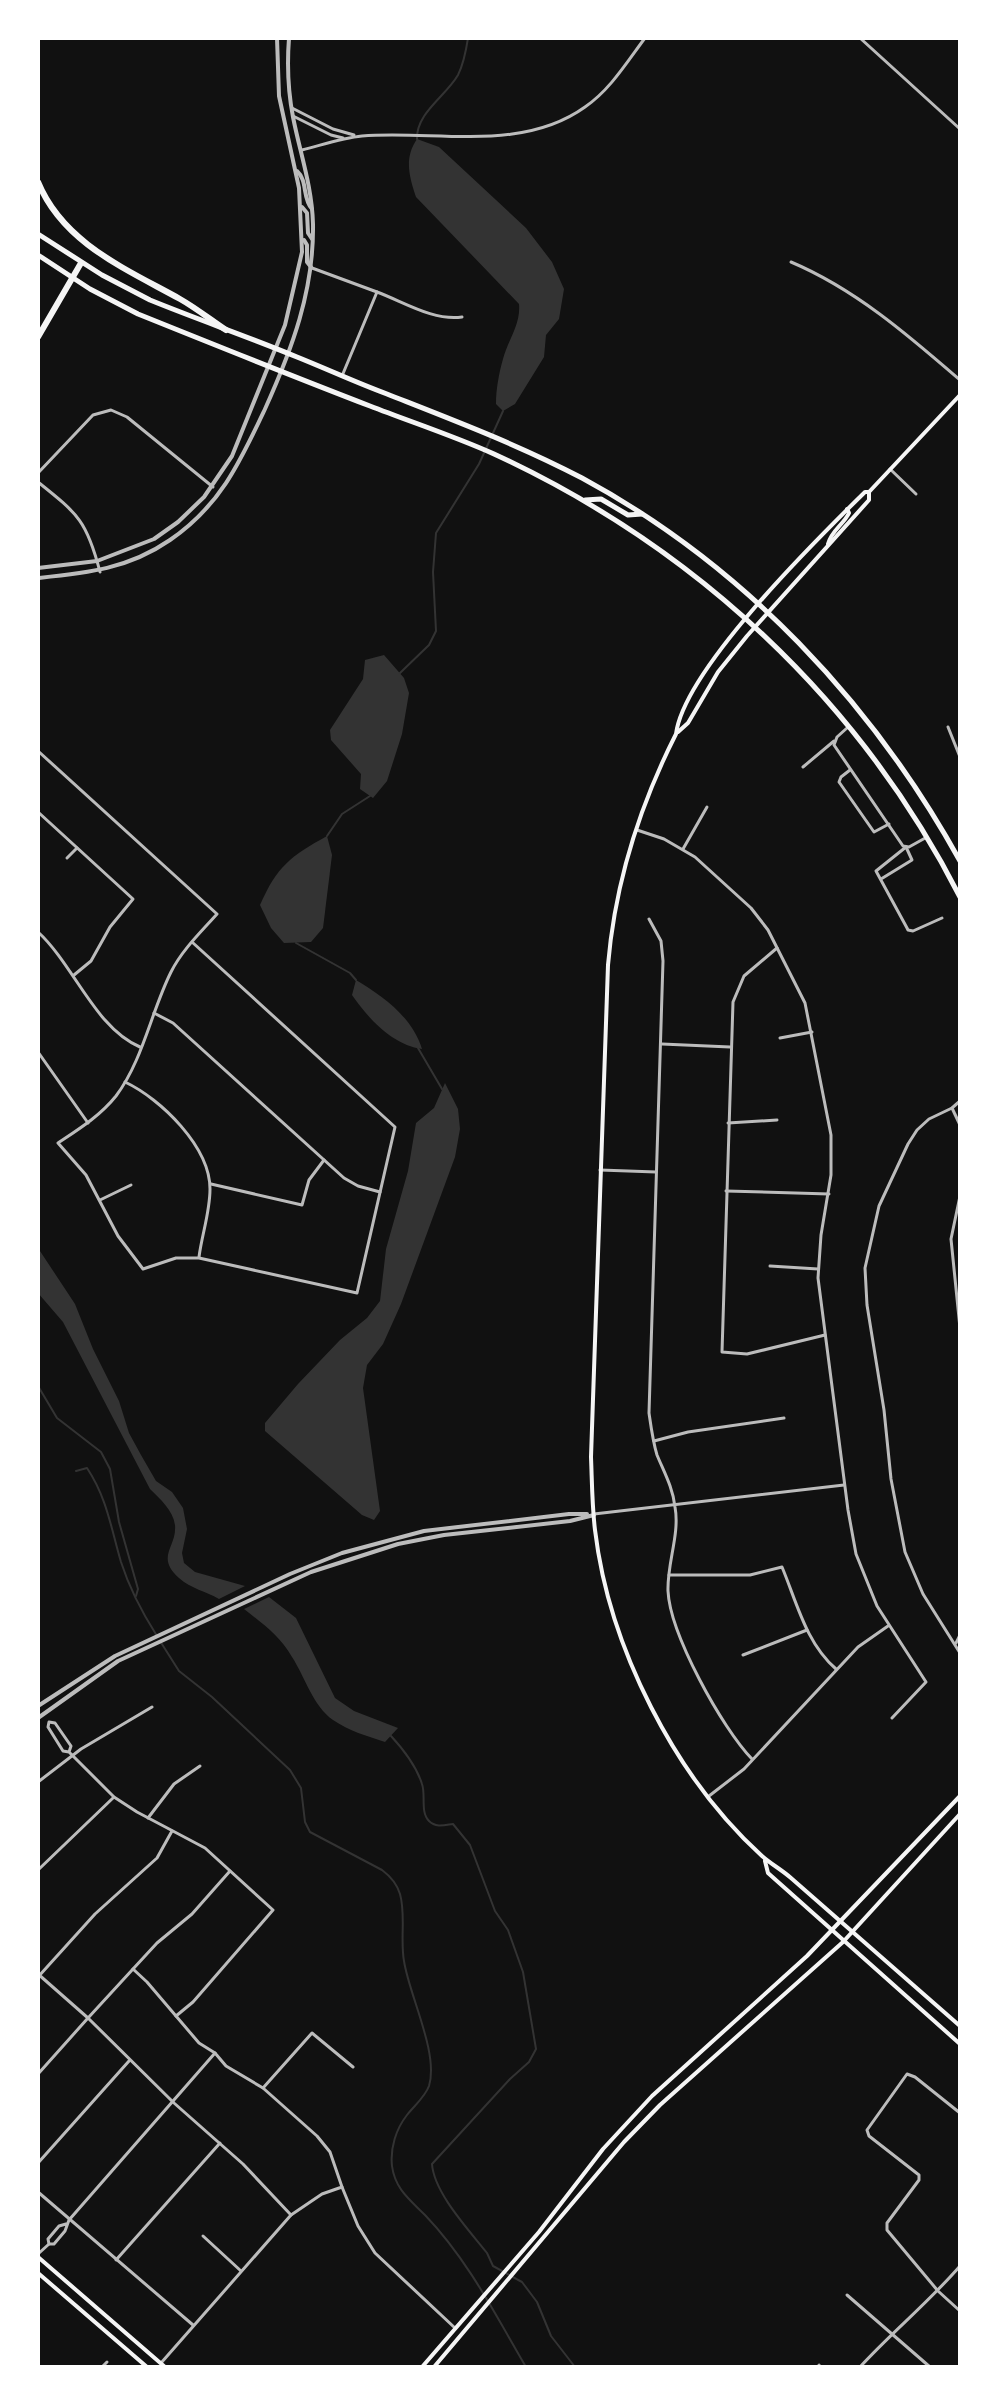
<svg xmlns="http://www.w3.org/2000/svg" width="998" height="2405" font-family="'Exo 2',sans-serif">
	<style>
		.water { fill: #333 }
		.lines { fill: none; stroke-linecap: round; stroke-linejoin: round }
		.stream { stroke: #333; stroke-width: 2 }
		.minor { stroke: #bcbcbc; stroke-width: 3 }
		.tertiary { stroke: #bcbcbc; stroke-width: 4 }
		.secondary { stroke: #f5f5f5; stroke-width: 4 }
		.primary { stroke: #f5f5f5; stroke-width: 5 }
		.motorway { stroke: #f5f5f5; stroke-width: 6 }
	</style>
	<rect width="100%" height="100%" fill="#111"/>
	<g class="water">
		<path d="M417,139L439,147L526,228L552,262L564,289L559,319L546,335L544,357L515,404L503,411L496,404C496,389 499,373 503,359C508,340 521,324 519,304L416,197C409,176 404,158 417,139Z"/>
		<polygon points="384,655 404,678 409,693 402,734 387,781 373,798 360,789 361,774 331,740 330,730 363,679 365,660"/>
		<path d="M327,836L332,855L323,928L311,942L284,943L271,928L260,905C277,866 291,856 327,836Z"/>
		<path d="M356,980C384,997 412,1017 422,1049C392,1045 368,1018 352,995Z"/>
		<polygon points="445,1083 458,1109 460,1129 455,1157 401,1304 383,1344 367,1365 363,1388 380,1511 374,1520 362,1515 265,1431 265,1423 298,1384 340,1340 367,1318 380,1301 386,1249 408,1171 416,1123 434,1108"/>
		<path d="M38,1248L75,1304L93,1349L119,1401L129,1433L141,1455L156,1481L172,1492L183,1508L187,1529L182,1553L184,1563L195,1572L245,1586L219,1599C206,1591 191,1589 179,1578C155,1556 177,1548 175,1525C173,1510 160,1499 150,1489L63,1322L38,1293Z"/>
		<path d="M269,1597L296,1618L335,1698L354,1711L398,1728L385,1742C367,1736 349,1731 333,1720C313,1706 305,1677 292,1657C280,1636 263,1624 244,1609Z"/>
	</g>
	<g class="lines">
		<g class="stream">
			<path d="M417,139C416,113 446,96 458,75C464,63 466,51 468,38"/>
			<polyline points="400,673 429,645 436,631 433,572 436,533 479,464 503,411"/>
			<polyline points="327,836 342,814 370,796"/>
			<polyline points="296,943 350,973 356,980"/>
			<polyline points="418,1048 442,1089"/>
			<polyline points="38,1386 57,1418 101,1452 110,1469 119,1522 138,1589 136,1596"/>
			<path d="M76,1471L87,1468C107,1498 111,1528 121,1562C129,1587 143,1614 157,1636"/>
			<path d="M160,1641L179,1671L212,1697L290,1770L301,1788L305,1822L310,1832L382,1870C390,1876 397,1884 400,1894C406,1915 400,1939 404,1961C409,1995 439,2053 429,2086C425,2097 414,2106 407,2115C396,2129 390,2148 392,2166C395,2189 410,2200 425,2215C468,2260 495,2314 526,2367"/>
			<path d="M391,1736C403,1749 416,1765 422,1784C426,1795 420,1812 429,1821C436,1828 445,1825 453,1824L470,1845L495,1911L508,1930L523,1972L536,2049L529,2062L510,2079L432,2164C434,2193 469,2230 487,2253L493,2266L522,2282L537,2302L551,2336L575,2367"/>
		</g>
		<g class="minor">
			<polyline points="860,38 960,129"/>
			<polyline points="292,108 333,129 354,135"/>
			<polyline points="293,116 331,135 343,138"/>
			<path d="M302,150C322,145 342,138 362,136C435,130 521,153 585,107C610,90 627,62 645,38"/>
			<path d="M791,262C855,289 908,335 960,380"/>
			<polyline points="312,268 377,292 342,376"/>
			<path d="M377,292C404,302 433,321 462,317"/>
			<polyline points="890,469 916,494"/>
			<polyline points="38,473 93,415 111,410 127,417 213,487"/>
			<path d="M38,482C78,514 87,521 100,572"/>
			<polyline points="948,727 960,757"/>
			<polyline points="847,728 837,737 834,745 903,846 909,847 927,837"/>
			<path d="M38,751L217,914C201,932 182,950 171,972C151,1012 143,1060 116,1096C100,1116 79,1129 58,1143L86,1175L118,1236L143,1269L176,1258H199L357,1293L395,1127L192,942"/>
			<polyline points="803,767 834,741"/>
			<polyline points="850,770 841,777 839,782 874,832 889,824"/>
			<polyline points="38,812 133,899 110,927 91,961 74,975"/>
			<polyline points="637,830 664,839 695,857 751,908 768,930 805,1003 831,1135 831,1175 821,1235 818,1278 848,1510 856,1554 877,1606 926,1682 892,1718"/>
			<polyline points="683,849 707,807"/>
			<polyline points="67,858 77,848"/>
			<polyline points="881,879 912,860 906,847 876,871 907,928 908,930 913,931 942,918"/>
			<path d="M649,919L661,941L663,961L649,1413C651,1427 653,1442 657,1455C664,1472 673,1488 675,1507C680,1534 667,1563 668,1591C670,1634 722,1728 752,1759"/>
			<path d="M38,932C74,965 95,1028 140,1047"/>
			<polyline points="777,948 744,976 733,1002 722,1352 747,1354 825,1335"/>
			<polyline points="154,1013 173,1023 344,1178 358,1186 380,1192"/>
			<polyline points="780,1038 812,1032"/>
			<polyline points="662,1044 730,1047"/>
			<polyline points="38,1052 88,1123"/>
			<path d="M125,1082C161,1099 210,1147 210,1189C210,1212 202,1234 199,1257"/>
			<polyline points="960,1101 952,1108 929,1119 917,1130 908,1144 879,1206 865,1268 867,1305 884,1410 891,1479 905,1552 923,1594 960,1653"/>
			<polyline points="952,1108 960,1125"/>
			<polyline points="728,1123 777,1120"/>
			<polyline points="600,1170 656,1172"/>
			<polyline points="211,1184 302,1205 309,1180 324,1160"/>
			<polyline points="726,1191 829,1194"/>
			<polyline points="960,1196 951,1239 960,1328"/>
			<polyline points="100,1200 131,1185"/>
			<polyline points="770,1266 818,1269"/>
			<polyline points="654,1441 688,1432 784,1418"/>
			<polyline points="594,1514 844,1485"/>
			<path d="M669,1575H750L782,1567C797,1603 806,1643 836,1669"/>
			<polyline points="956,1643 960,1635"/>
			<polyline points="743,1655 807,1630"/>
			<polyline points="69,1752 71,1746 55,1723 49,1722 48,1727 63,1751 69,1752 114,1797 137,1812 205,1848 273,1910 193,2002 176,2016"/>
			<polyline points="38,1782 81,1749 152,1707"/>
			<polyline points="709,1796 744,1769 858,1647 888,1626"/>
			<polyline points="148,1818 174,1784 200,1766"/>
			<polyline points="38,1870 113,1798"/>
			<polyline points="133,1969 157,1943 192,1914 230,1871"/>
			<polyline points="38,1974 88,2018 133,1969 147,1982 199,2043 215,2053 226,2066 263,2088 317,2136 330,2152 342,2187 322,2194 291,2215 161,2363"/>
			<polyline points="38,1977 95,1914 157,1858 172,1831"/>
			<polyline points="38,2074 88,2018 174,2103 243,2164 291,2215"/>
			<polyline points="263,2088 312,2033 353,2067"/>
			<polyline points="960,2113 915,2077 907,2074 867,2130 869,2136 919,2175 919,2180 887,2223 887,2230 938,2291 960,2311"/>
			<polyline points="38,2163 129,2061"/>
			<polyline points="342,2187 358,2226 375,2253 455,2328"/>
			<polyline points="38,2192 193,2325"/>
			<polyline points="66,2224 59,2226 48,2239 49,2244 54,2244 65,2231 69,2220 215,2053"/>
			<polyline points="203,2236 241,2271"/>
			<polyline points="38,2254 49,2244"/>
			<polyline points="116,2260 220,2143"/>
			<polyline points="847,2295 930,2367"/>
			<polyline points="819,2365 820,2367"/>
			<polyline points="102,2367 107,2362"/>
			<path d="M860,2367C892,2332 929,2302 960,2266"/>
		</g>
		<g class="tertiary">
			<path d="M297,171C308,181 302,198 312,209"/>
			<polyline points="302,207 307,213 308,233 312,239"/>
			<polyline points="304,240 307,245 307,262 311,267"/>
			<polyline points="38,568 97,561 154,539 178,522 204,497 232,456 285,325 302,252 299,188 279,96 277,38"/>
			<path d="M38,578C87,573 128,569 170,540C220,506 240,462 265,409C292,349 314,291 313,224C312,186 300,153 293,117C288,91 287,64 289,38"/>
			<polyline points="38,1706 115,1656 290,1574 342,1553 424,1531 569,1514 587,1514"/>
			<polyline points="38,1718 118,1661 311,1572 398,1544 444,1535 570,1521 594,1515"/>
		</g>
		<g class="secondary">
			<path d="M960,395L869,492H865C816,540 684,670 676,734C639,807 615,883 608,965L591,1457C592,1481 592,1506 595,1530C609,1647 675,1777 762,1856C771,1864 782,1870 791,1878L960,2026"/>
			<path d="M828,544C831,531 844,524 849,513L847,509"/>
			<polyline points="678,732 688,723 718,672 747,636 869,500 869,492"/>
			<polyline points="765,1861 768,1873 960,2044"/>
			<polyline points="38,2257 165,2367"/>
			<polyline points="38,2273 147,2367"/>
			<polyline points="422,2367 539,2232 603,2149 652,2096 807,1956 960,1796"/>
			<polyline points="434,2367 624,2142 660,2105 843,1942 960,1814"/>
		</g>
		<g class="primary">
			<path d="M38,234L102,275L150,300C199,320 249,337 297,357C327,369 357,383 387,394C453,420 519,445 582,478C743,565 872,702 960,861"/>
			<path d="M38,255L90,289L138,314C215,345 292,376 370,406C411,422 454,436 494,454C695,547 859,699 960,897"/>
			<polyline points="585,500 601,499 628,515 642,514"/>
		</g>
		<g class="motorway">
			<path d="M38,182C63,243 126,269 180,299C196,308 211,320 226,330"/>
			<polyline points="38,337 81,263"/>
		</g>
	</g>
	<rect width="998" height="2405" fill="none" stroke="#ffffff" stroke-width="80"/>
</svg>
